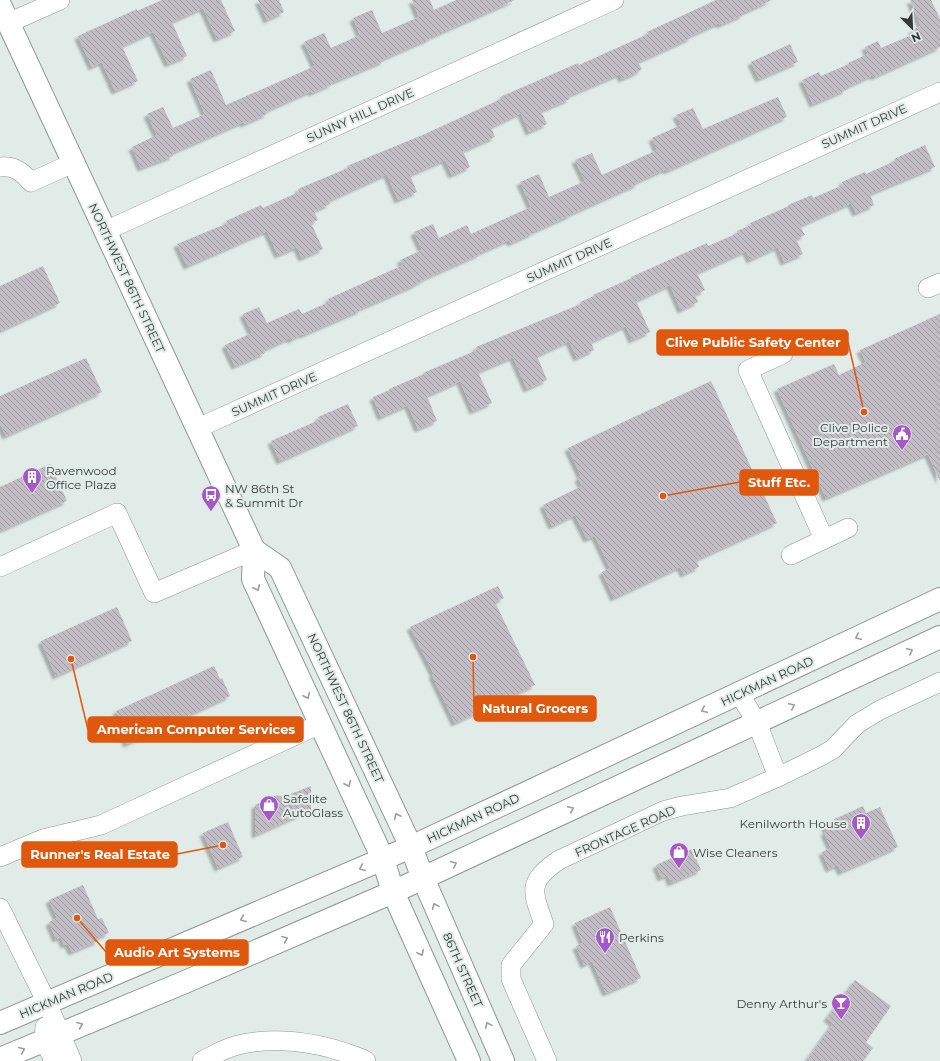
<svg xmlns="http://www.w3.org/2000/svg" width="940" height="1061" font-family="Montserrat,sans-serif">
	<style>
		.building { fill: url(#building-back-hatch); filter: url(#shadow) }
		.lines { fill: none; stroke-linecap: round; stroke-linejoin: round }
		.minor-casing { stroke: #8c9693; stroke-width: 20 }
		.major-casing { stroke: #8c9693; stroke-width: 24 }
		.minor { stroke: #fff; stroke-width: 19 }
		.major { stroke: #fff; stroke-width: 22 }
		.oneway { stroke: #9b9e9c }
		.labels { text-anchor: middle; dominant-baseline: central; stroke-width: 4; stroke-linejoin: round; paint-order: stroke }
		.street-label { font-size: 12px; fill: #373c3a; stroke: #e1ebe8 }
		.poi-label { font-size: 12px; fill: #373c3a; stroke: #e1ebe8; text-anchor: start }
		.leader { fill: none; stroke: #df580e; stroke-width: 1.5 }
		.callout-dot { fill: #df580e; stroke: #e1ebe8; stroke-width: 1.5 }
		.callout { fill: #df580e; stroke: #df580e; stroke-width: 1.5 }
		.callout-label { font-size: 13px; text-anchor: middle; font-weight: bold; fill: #fff }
	</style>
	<defs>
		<pattern id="building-back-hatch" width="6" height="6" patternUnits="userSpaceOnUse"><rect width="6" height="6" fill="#c2bdc5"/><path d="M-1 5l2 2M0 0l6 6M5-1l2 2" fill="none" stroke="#9e9ba1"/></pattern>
		<filter id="shadow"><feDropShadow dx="-3.5" dy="3.5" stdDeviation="1" flood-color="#0004"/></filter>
	</defs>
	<rect width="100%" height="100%" fill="#e1ebe8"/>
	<g class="building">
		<polygon points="162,0 221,0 235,31 217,39 203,8 172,22 187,56 168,64 153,32 122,46 138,81 115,91 102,62 92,67 78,36 137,9 137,11"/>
		<polygon points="258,0 279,0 284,12 267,20"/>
		<polygon points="412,0 430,0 434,10 456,0 515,0 431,37 431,38 383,59 384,61 331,83 332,84 312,93 311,91 266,111 267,114 244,124 243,122 172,153 173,156 141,168 132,147 157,135 147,114 163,107 173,128 205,114 190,79 211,70 226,105 315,66 304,42 324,33 331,48 360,35 353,18 372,10 382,33 419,17"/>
		<polygon points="716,0 772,0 743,13 743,15 720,25 719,23 690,36 691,38 638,62 642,69 634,74 622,79 620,74 568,96 570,99 541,111 547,124 529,132 521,113 491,127 495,137 463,151 470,167 452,175 445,160 410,175 417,192 398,200 387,174 328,201 330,204 314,211 318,220 311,223 323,249 302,258 297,247 278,255 267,231 187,266 177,244 228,223 226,221 261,205 263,208 299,192 298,189 348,168 347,166 425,134 501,99 500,97 578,63 579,65 648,34 647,32"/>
		<polygon points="910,0 931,0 940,19 940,47 874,77 873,75 845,88 846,90 813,104 802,80 819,72 821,76 849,64 848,63 868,54 865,47 878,41 881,48 914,34 912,30 921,26"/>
		<polygon points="790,44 798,62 759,79 751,62"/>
		<polygon points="778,97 787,117 667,171 666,169 637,182 638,184 571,214 571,215 533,232 533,233 511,243 509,240 480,253 480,254 428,277 415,285 360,309 361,310 303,335 302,334 291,340 290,338 264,350 265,353 235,366 225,345 252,333 243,314 259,307 267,323 299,309 302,314 329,302 328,299 403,265 400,260 422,250 414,232 433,224 439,238 467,225 471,234 531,207 520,182 539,174 549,197 585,181 575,160 592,153 602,175 657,150 652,138 681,125 676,115 693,108 703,129"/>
		<polygon points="925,145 935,167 870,194 874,205 856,213 851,203 800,226 805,235 796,239 803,254 784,262 778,247 750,260 746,251 697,273 705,290 695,295 698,302 681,310 670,285 636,301 650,332 632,340 626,326 591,342 594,350 577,358 569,341 537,356 547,380 527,389 513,357 478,372 492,403 473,411 460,381 427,396 437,421 418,429 408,405 381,417 373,397 390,390 389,389 424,374 423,373 477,350 476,347 581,304 580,302 594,296 593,295 632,278 631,277 707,243 708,246 738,233 737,231 751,225 750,223 789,206 788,205 812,195 813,198 843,185 842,182 865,172 866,174 895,161 894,159"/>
		<polygon points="43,266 60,303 0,331 0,286"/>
		<polygon points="940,314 940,481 928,454 826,498 777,389 834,364 839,375 866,362 860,350"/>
		<polygon points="86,358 102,392 6,436 0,423 0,396"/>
		<polygon points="711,381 777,523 696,560 699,567 684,574 680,567 614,598 602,572 610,568 595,536 587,539 575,515 552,526 543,505 582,486 578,478 581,476 568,448"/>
		<polygon points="348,404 358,426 280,461 271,441 319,420 318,417"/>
		<polygon points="50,464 67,501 0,531 0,487"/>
		<polygon points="498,586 504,598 495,602 535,685 455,723 432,675 434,674 410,627"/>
		<polygon points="117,607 132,641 56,676 41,641"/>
		<polygon points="214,666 220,679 222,678 230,696 127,744 118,725 122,723 116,711"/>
		<polygon points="311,786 311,810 255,835 255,805 277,795 283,797"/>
		<polygon points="863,806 866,813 880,807 898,847 841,872 838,865 829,869 822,852 831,848 824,832 827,831 824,824"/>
		<polygon points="228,822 243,857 218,868 203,833"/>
		<polygon points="692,849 701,870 671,883 668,875 661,878 656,865"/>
		<polygon points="83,885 98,919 102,918 109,933 97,938 98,941 72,952 68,944 64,945 61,937 56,939 49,922 57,918 49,900"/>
		<polygon points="610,907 641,978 606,993 592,961 584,965 576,946 583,943 575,923"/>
		<polygon points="855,980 891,1006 866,1042 873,1048 863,1061 806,1061 833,1023 827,1018"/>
	</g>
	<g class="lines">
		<defs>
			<g id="minor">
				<polyline points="8,23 60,0"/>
				<path d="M0,167C14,165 22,172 31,182L73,163"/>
				<polyline points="105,231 614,0"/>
				<polyline points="928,288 940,283"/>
				<polyline points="783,354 748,370 824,539"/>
				<polyline points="198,428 940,92"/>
				<polyline points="791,555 848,528"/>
				<polyline points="0,567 117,513 154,593 254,550"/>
				<polyline points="739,693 757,723 778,777"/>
				<polyline points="0,857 43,839 101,825 320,724"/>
				<polyline points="0,908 47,1003 72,1061"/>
				<polyline points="45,1027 44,1040 54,1061"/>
				<path d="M202,1061C214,1055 225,1048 238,1045C274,1036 316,1042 349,1054C355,1056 361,1058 366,1061"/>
				<path d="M547,1061L511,979V965L544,924C532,891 527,882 559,860L663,811L682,806L730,798L778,777L821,756L833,749L857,724L880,710L940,682"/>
			</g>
			<g id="major">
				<polyline points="0,5 254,550 253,579 383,859 393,892 469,1061"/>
				<polyline points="254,550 280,568 411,847 423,878 503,1061"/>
				<polyline points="0,1023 411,847 940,599"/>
				<polyline points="0,1059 185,982 393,892 940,637"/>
			</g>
		</defs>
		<use href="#minor" class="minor-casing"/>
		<use href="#major" class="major-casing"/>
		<use href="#minor" class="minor"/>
		<use href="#major" class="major"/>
	</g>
	<defs><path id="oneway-chevron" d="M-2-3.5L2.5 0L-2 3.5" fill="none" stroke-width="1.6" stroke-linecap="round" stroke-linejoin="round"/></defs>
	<g class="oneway">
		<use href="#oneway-chevron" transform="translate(257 588) rotate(65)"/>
		<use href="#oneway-chevron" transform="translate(858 637) rotate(155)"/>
		<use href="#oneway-chevron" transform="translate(910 651) rotate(-25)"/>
		<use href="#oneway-chevron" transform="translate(307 696) rotate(65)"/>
		<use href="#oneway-chevron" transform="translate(792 706) rotate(-25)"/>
		<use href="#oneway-chevron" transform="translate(704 710) rotate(155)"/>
		<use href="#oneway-chevron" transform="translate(348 784) rotate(65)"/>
		<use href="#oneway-chevron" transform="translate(571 809) rotate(-25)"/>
		<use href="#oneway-chevron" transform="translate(397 816) rotate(-115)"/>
		<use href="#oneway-chevron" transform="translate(454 864) rotate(-25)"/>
		<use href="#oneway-chevron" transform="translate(362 868) rotate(157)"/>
		<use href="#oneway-chevron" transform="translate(435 906) rotate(-114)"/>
		<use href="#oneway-chevron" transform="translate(243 919) rotate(157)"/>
		<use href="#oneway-chevron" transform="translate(285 939) rotate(-23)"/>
		<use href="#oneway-chevron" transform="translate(421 953) rotate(65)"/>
		<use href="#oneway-chevron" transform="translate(80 1025) rotate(-22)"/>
		<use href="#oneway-chevron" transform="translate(488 1025) rotate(-114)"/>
		<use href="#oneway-chevron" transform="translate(22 1050) rotate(-23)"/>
	</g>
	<defs>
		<symbol id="civic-pin" viewBox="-11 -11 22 30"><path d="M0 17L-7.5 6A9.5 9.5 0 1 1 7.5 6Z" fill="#a757c8" stroke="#e1ebe8"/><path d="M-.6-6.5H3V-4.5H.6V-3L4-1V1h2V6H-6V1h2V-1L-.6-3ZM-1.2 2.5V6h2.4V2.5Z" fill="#fff"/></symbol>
		<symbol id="building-pin" viewBox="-11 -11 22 30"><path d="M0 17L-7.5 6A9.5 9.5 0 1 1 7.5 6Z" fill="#a757c8" stroke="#e1ebe8"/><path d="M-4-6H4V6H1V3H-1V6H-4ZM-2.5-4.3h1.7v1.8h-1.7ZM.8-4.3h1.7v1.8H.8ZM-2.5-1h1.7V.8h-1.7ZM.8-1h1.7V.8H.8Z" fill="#fff"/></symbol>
		<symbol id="bus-pin" viewBox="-11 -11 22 30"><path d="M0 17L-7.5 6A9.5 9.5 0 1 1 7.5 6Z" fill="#a757c8" stroke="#e1ebe8"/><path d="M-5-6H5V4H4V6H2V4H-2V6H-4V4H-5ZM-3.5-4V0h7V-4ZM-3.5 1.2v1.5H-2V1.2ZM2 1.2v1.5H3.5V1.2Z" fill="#fff"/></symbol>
		<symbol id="shop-pin" viewBox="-11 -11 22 30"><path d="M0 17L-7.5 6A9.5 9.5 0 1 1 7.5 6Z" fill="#a757c8" stroke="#e1ebe8"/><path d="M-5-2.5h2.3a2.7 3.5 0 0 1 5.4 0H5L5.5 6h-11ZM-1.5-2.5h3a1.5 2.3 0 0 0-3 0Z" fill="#fff"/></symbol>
		<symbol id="restaurant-pin" viewBox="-11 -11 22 30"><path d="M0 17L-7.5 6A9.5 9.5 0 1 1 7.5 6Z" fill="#a757c8" stroke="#e1ebe8"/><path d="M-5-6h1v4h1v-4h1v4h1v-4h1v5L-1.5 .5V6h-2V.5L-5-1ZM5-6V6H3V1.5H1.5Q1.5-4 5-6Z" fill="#fff"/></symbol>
		<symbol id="bar-pin" viewBox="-11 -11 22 30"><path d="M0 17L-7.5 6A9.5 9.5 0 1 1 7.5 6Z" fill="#a757c8" stroke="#e1ebe8"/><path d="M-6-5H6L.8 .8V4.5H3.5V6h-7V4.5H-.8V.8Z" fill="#fff"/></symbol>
	</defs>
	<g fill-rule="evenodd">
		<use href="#civic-pin" x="891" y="423" width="22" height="30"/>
		<use href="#building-pin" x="21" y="466" width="22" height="30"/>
		<use href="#bus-pin" x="200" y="484" width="22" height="30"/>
		<use href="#shop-pin" x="258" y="794" width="22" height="30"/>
		<use href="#building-pin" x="850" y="812" width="22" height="30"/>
		<use href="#shop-pin" x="668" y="841" width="22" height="30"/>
		<use href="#restaurant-pin" x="594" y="926" width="22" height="30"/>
		<use href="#bar-pin" x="830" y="992" width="22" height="30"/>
	</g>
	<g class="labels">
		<g class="street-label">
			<text transform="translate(360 115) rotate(-24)">SUNNY HILL DRIVE</text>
			<text transform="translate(864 126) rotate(-24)">SUMMIT DRIVE</text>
			<text transform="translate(569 260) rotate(-24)">SUMMIT DRIVE</text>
			<text transform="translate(127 278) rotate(65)">NORTHWEST 86TH STREET</text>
			<text transform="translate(274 394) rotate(-24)">SUMMIT DRIVE</text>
			<text transform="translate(767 681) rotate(-25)">HICKMAN ROAD</text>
			<text transform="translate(346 708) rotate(65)">NORTHWEST 86TH STREET</text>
			<text transform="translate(473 818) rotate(-25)">HICKMAN ROAD</text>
			<text transform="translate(625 831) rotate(-24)">FRONTAGE ROAD</text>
			<text transform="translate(463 970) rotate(66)">86TH STREET</text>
			<text transform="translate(66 995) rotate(-23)">HICKMAN ROAD</text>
		</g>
		<g class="poi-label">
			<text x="888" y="427" text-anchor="end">Clive Police<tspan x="888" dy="14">Department</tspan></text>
			<text x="46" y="470">Ravenwood<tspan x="46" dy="14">Office Plaza</tspan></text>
			<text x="225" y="488">NW 86th St<tspan x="225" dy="14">&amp; Summit Dr</tspan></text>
			<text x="283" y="798">Safelite<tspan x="283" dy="14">AutoGlass</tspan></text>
			<text x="847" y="823" text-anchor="end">Kenilworth House</text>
			<text x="693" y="852">Wise Cleaners</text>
			<text x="619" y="937">Perkins</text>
			<text x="827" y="1003" text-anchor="end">Denny Arthur's</text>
		</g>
	</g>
	<path class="leader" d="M864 412L848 342M663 496L740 482M473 657L474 708M71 659L88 730M223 845L177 854M77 918L106 952"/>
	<g class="callout-dot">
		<circle cx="864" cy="412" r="4"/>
		<circle cx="663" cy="496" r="4"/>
		<circle cx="473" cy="657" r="4"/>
		<circle cx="71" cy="659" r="4"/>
		<circle cx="223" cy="845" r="4"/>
		<circle cx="77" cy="918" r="4"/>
	</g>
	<g class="callout">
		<rect x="657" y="330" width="191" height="25" rx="4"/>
		<rect x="740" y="470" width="78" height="25" rx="4"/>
		<rect x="474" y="696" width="122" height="25" rx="4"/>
		<rect x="88" y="717" width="215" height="25" rx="4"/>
		<rect x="22" y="842" width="155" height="25" rx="4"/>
		<rect x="106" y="940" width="142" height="25" rx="4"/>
	</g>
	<g class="callout-label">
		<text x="753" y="347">Clive Public Safety Center</text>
		<text x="779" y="487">Stuff Etc.</text>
		<text x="535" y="713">Natural Grocers</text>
		<text x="196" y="734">American Computer Services</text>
		<text x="100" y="859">Runner's Real Estate</text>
		<text x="177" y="957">Audio Art Systems</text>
	</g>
	<g transform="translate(912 28) rotate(156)" stroke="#e1ebe8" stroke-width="3" paint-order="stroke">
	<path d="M0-3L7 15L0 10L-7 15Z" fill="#373c3a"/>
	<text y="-6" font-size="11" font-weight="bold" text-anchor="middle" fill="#373c3a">N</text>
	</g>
</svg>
